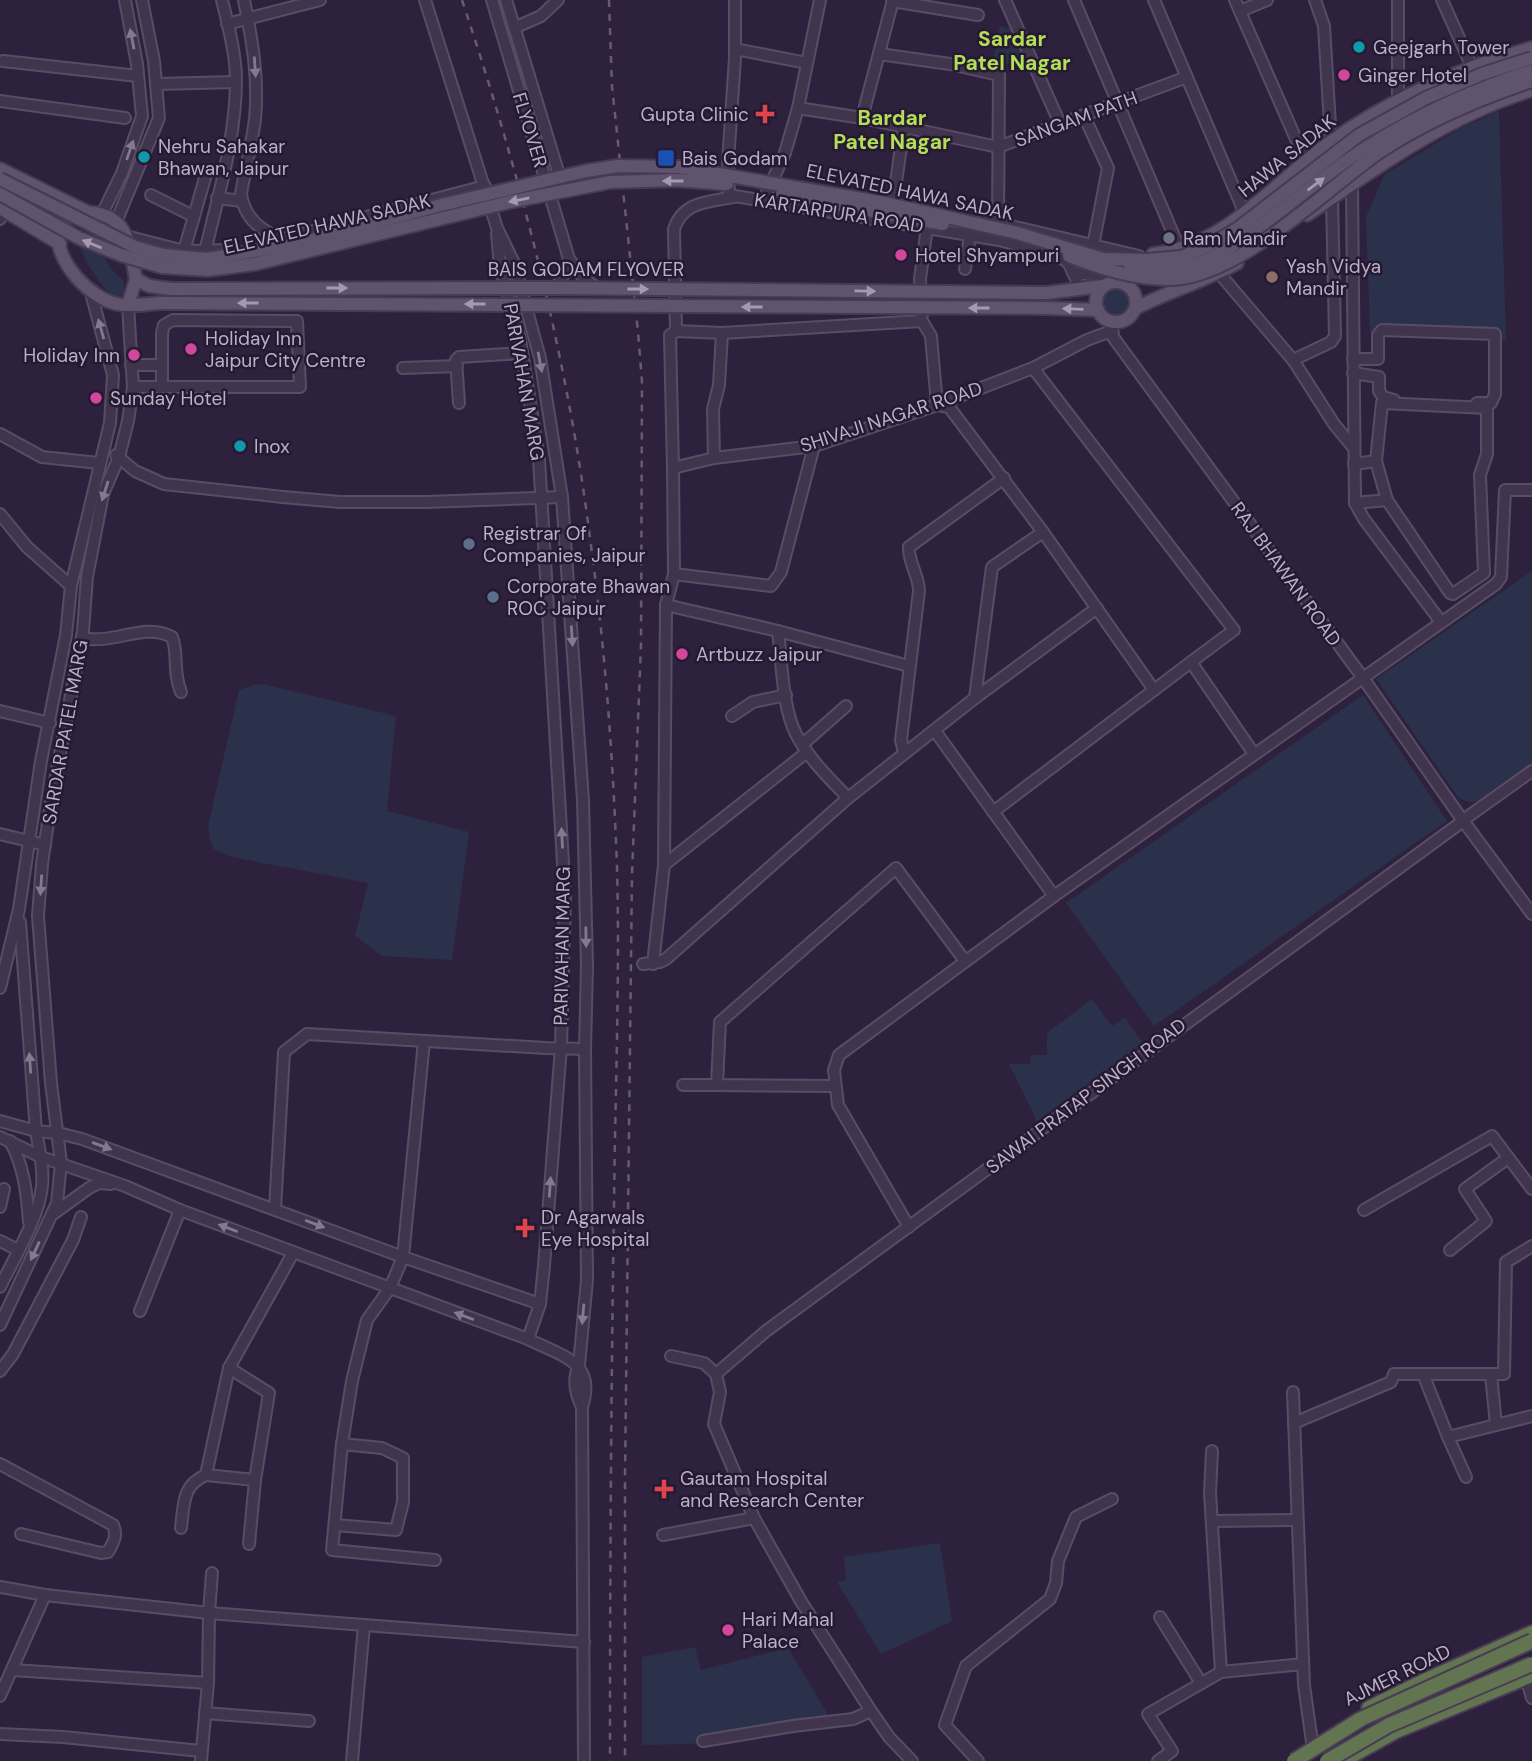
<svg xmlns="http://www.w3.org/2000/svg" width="1532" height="1761" font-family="'DM Sans',sans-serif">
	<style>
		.green { fill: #2b314a }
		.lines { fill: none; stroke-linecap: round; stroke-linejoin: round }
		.minor-casing { stroke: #584d65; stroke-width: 14 }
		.major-casing { stroke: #463b53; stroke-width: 16 }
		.highway-casing { stroke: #483d55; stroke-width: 18 }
		.minor { stroke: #40354d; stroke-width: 10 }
		.major { stroke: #5f536e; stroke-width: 12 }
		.highway { stroke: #637451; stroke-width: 14 }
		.rail { stroke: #675977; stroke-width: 2.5; stroke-dasharray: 7 7; stroke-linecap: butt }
		.major-bridge-casing { stroke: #463b53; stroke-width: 16; stroke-linecap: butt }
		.highway-bridge-casing { stroke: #483d55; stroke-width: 18; stroke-linecap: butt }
		.major-bridge { stroke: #5f536e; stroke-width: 12 }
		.highway-bridge { stroke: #637451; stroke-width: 14 }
		.oneway { fill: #847991 }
		.oneway2 { fill: #a599b2 }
		.culture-dot { fill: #0f9aa8; stroke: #251a32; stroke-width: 2.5 }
		.hotel-dot { fill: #d1479c; stroke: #251a32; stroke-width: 2.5 }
		.health-dot { fill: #e0444e; stroke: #251a32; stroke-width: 2.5 }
		.transit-dot { fill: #1a4fb4; stroke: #251a32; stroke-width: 2.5 }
		.worship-dot { fill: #6b7280; stroke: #251a32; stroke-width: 2.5 }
		.education-dot { fill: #8d6e63; stroke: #251a32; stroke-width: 2.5 }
		.service-dot { fill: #5c6f8a; stroke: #251a32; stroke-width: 2.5 }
		.labels { text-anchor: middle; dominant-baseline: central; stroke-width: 5; stroke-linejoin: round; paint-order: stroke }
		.poi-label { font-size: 19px; fill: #bcb0c9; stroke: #251a32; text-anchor: start }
		.street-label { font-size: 19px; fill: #bcb0c9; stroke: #251a32 }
		.neighbourhood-label { font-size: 21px; font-weight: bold; fill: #b4dd58; stroke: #251a32 }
	</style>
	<rect width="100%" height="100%" fill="#2e213e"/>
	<g class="green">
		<polygon points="1000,26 1012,29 1025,59 1009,64 993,59"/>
		<polygon points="1499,111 1506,341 1370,333 1366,217 1384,175 1459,129"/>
		<path d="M81,233L93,238L111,269L123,280L125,294L118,298C100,291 84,257 76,240Z"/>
		<circle cx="1118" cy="300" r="15"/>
		<path d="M1532,571V764C1518,775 1491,800 1474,802C1468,803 1463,800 1458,797L1376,679Z"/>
		<polygon points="263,684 396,716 387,811 469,832 452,960 382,956 355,936 368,883 232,857 214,849 210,839 208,826 239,690 253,685"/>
		<polygon points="1363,695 1447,821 1154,1026 1066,903"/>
		<polygon points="1092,999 1112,1026 1125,1017 1143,1044 1037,1121 1009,1064 1030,1064 1031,1055 1047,1055 1047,1033"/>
		<polygon points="940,1543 952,1621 881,1654 837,1582 846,1580 844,1557"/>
		<polygon points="695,1647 701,1670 788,1648 833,1723 690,1744 642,1745 642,1657"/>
	</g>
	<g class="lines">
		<defs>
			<g id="minor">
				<path d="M244,0C252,39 259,78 255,119C252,144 245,169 241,194C244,216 259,230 280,238"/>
				<path d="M425,0L497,228L514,263L540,358L562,497L583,800L587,966L585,1049L587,1280L579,1365C573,1378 575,1393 582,1407"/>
				<polyline points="492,0 569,259 585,280 599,289"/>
				<polyline points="506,0 560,178"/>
				<polyline points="735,0 735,58 728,162 729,195 999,240 1056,255 1068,262 1081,289"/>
				<polyline points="1005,0 1061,126"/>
				<polyline points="1074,0 1180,250"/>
				<polyline points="1154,0 1245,214"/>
				<polyline points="1235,0 1299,146 1314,155"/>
				<polyline points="1315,0 1324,26 1331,141"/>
				<polyline points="1442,0 1473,69"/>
				<polyline points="892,1 978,15"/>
				<polyline points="1240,11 1267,0"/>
				<polyline points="227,24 320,0"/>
				<polyline points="514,28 541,16 558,0"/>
				<polyline points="735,49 807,63"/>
				<polyline points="879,54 950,64 999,75 998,226"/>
				<polyline points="3,61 138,76"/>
				<polyline points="156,84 236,82"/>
				<polyline points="0,101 125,118"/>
				<polyline points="1398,101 1398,0"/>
				<polyline points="798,108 862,118 998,147 1187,77"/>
				<polyline points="1084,116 1108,168 1093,246 1088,249"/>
				<polyline points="862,118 893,0"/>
				<polyline points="1352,185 1355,503 1364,519 1441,622"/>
				<polyline points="151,195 193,216"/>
				<polyline points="217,198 242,201"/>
				<polyline points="763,201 785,153 798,108 820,0"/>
				<polyline points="892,211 904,126"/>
				<polyline points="101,216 122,173 142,116 137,64 125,0"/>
				<polyline points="0,219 4,210"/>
				<polyline points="985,220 1139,256"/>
				<polyline points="116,222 159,118 154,61 142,0"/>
				<polyline points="497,234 500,266 520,339 539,459 565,897 561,1047 544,1266 540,1304 528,1339"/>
				<polyline points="126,236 184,251 230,250"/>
				<polyline points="256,246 485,186"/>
				<polyline points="184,251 207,171"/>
				<path d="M205,252C218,196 236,138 236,80C236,54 228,25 222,0"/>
				<polyline points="965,269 970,235"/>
				<polyline points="1073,273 1116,277"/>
				<polyline points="1219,273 1293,360 1334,424 1353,447"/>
				<polyline points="556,288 567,269 569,259"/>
				<polyline points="922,315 920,279 927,227"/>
				<polyline points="1112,321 1113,337 1363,678 1461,818"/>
				<path d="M676,331L674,229C683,201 709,202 734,197"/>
				<polyline points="1353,359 1378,359 1378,335 1382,330 1495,334 1495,394 1491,403 1477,403"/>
				<polyline points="1293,360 1331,342 1335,336 1332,198"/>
				<polyline points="131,365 162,365"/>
				<polyline points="403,368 457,366"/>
				<polyline points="1033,368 1234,630 1191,662"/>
				<polyline points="1353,373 1379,377 1379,391 1383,397 1394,400"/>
				<polyline points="133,387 300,387 297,321 173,320 164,325 162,333 162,387"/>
				<polyline points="459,403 456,360 459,357 522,353"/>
				<polyline points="0,434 42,457 99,463"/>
				<polyline points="116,455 135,471 164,484 283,497 340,502 426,502 562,497"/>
				<polyline points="714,458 713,409 719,385 722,333"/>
				<polyline points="1376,461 1387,500"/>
				<polyline points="1354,464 1376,461 1382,403 1487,408 1487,454 1480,475 1484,573 1453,594 1450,593 1387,500 1355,503"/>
				<polyline points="673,468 670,335 676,331 722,333 922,321 931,336 937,405 949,407 1043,532 1154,690"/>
				<polyline points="0,514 27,547 71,586"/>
				<polyline points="674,574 771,586 781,572 814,446"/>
				<polyline points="666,605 674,574 673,468 714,458 814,446 937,405 1033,368 1087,340 1111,331"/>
				<path d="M82,639C91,639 101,640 110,638C131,635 152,626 172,637C179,655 172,670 181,692"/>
				<polyline points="975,698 992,567 1043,532"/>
				<polyline points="0,711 50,723"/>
				<polyline points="732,716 753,702 786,695"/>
				<polyline points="803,744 846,706"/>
				<path d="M904,753L901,740L919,591C919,576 908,562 909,547L1004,478"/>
				<path d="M848,798C830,779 808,758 796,734C782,707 782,662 778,631L909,666"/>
				<polyline points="993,812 1191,662 1254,754"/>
				<polyline points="1466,818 1532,771"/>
				<polyline points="1467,826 1532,914"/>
				<polyline points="0,834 45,845"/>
				<polyline points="664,865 807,752"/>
				<polyline points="1054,896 1496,584 1501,577 1505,490 1532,490"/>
				<polyline points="643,964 660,962 666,959 848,798 975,698 1097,608"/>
				<polyline points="653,964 664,865 666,605 778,631"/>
				<polyline points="0,988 19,909 41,761 66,635 71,586 110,423 113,375 91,293"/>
				<polyline points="424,1041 403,1257 390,1288 367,1320 352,1381 342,1444 332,1550 435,1560"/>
				<polyline points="683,1085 717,1085"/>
				<polyline points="835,1086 717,1085 720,1022 896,868 965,961"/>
				<polyline points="0,1121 36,1131 58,1133 82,1139 403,1257 540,1304"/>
				<path d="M0,1137L41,1157L125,1186L180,1210L528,1339C561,1356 597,1361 582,1407L584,1761"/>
				<path d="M10,1141C24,1166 27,1194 29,1222"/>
				<polyline points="0,1207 4,1189"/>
				<polyline points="275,1209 284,1052 307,1034 546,1048 585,1049"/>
				<polyline points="1364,1210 1492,1136 1532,1189"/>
				<polyline points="53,1214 89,1188 99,1183 111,1184"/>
				<polyline points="909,1227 838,1105 834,1070 839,1055 1054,896 935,731"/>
				<polyline points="0,1241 18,1250"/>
				<polyline points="1450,1250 1486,1221 1465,1189 1508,1158"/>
				<path d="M0,1287C14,1258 39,1218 42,1186C44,1168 39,1149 36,1131L20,922"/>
				<polyline points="140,1311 180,1210"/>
				<polyline points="0,1325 57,1203 61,1163 51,1083 38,916 42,864 51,802 83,631 87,577 103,494 119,457 128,421 133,387 128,305"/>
				<polyline points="671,1356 704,1363 716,1374 720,1392 714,1424 754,1518 802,1603 871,1711 889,1737 912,1761"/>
				<polyline points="229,1368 269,1393 255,1480 249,1544"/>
				<polyline points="0,1371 13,1354 73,1240 81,1217"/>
				<polyline points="716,1374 766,1331 1459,824"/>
				<polyline points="1423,1374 1448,1437"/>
				<polyline points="1491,1374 1496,1425"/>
				<polyline points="1293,1392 1304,1685 1312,1742"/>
				<polyline points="1294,1423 1391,1382 1394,1374 1504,1374 1506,1262 1532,1246"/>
				<polyline points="1212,1451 1210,1493 1221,1672 1303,1664"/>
				<path d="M0,1464L113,1525C118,1536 113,1543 108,1552L101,1553L21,1534"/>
				<polyline points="1466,1477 1448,1437 1532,1416"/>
				<polyline points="255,1480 206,1475 229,1368 293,1253"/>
				<polyline points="1212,1521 1296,1520"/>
				<polyline points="335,1525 396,1530 403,1502 403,1458 382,1448 342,1444"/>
				<path d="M181,1528C184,1504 182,1485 206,1475"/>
				<polyline points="663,1535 754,1518"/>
				<polyline points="0,1587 45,1595 209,1613 584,1642"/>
				<polyline points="1160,1617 1201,1683"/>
				<polyline points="13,1670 208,1683"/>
				<polyline points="1526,1678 1532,1698"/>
				<polyline points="0,1696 45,1595"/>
				<polyline points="205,1713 309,1721"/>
				<polyline points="0,1734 63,1737 201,1751"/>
				<polyline points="703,1741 793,1726 853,1719 871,1711"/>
				<polyline points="201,1761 208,1683 209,1613 212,1573"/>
				<polyline points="352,1761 364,1625"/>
				<polyline points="978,1761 945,1725 966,1666 1050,1599 1056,1583 1058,1561 1076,1517 1112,1499"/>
				<polyline points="1158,1761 1172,1751 1148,1714 1221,1672"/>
			</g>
			<g id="major">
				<polyline points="0,169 87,212"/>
				<polyline points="0,208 60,244"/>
				<path d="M1307,215C1378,166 1450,115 1532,90"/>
				<path d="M1153,254C1228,245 1272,184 1330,142C1387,101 1464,66 1532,48"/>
				<circle cx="1116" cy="302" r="20"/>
				<polyline points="1046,293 1103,286"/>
				<path d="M160,303C146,304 131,307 117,304C91,299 54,261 59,233C64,207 101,208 117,223C131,236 132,262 136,279L149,286L171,289"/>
				<polyline points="128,305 136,279"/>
				<polyline points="1047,308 1098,310"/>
				<path d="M1136,308C1169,291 1205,281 1237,263"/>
			</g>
			<g id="highway">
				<polyline points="1369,1708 1424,1681 1532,1633"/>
				<polyline points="1342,1761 1396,1731 1532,1675"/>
			</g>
		</defs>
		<use href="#minor" class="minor-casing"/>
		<use href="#major" class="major-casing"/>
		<use href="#highway" class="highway-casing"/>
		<use href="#minor" class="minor"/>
		<use href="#major" class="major"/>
		<use href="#highway" class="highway"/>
		<g class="rail">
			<path d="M462,0C520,174 567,355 590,538C605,647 613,757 617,867C620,980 615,1094 614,1207C611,1392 610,1576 610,1761"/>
			<polyline points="609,0 612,86 638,332 642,382 641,645 632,874 625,1477 625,1761"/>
			<polyline points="1299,1761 1381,1714 1532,1646"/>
		</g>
		<defs>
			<g id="major-bridge">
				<polyline points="0,179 135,247 163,255 207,259 297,244 441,205 586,171 618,166 678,167 885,203 1017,233 1103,259 1147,260 1181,257 1208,246 1237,229 1359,135 1426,98 1482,74 1532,58"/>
				<polyline points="0,194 79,238 121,255 162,267 207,270 255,264 509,202 610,182 676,180 727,184"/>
				<polyline points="782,194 943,224"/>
				<path d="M1069,256C1102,269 1137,280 1172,279C1239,277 1325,190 1378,153C1423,123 1481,98 1532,81"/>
				<path d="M1130,265C1149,269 1165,270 1183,267C1212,262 1236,244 1259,227C1295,201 1329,171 1367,147C1418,115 1474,89 1532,71"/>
				<polyline points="171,289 556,288 1046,293"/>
				<polyline points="160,303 1047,308"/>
			</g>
			<g id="highway-bridge">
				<polyline points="1294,1761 1361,1719 1532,1641"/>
				<polyline points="1327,1761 1389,1725 1532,1664"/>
			</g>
		</defs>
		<use href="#major-bridge" class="major-bridge-casing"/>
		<use href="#highway-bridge" class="highway-bridge-casing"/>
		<use href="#major-bridge" class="major-bridge"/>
		<use href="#highway-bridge" class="highway-bridge"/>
	</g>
	<defs><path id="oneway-solid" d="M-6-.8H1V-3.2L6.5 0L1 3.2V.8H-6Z" transform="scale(1.75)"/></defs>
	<g class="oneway">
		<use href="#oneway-solid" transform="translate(132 39) rotate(-101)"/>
		<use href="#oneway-solid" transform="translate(255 67) rotate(86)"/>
		<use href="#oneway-solid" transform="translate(130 150) rotate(-71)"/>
		<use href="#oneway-solid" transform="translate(101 329) rotate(-106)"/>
		<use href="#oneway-solid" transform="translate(540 362) rotate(79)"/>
		<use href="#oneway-solid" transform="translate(105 491) rotate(108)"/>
		<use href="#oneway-solid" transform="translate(572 636) rotate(86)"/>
		<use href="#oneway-solid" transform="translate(562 838) rotate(-93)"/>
		<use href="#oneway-solid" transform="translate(41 885) rotate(94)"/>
		<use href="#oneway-solid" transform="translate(586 937) rotate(89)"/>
		<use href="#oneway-solid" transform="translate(30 1063) rotate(-94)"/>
		<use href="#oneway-solid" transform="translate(102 1146) rotate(20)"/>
		<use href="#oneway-solid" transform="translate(550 1187) rotate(-86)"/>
		<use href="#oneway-solid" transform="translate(315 1224) rotate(21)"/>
		<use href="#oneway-solid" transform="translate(228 1228) rotate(-159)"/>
		<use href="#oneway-solid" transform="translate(35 1251) rotate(115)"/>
		<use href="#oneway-solid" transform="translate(583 1314) rotate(95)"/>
		<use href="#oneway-solid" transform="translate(464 1316) rotate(-159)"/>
	</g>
	<g class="oneway2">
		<use href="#oneway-solid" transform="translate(673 181) rotate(-180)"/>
		<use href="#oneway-solid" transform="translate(1316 184) rotate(-37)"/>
		<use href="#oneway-solid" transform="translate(519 200) rotate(169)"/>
		<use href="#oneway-solid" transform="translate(92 244) rotate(-158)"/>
		<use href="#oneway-solid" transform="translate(337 288)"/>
		<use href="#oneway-solid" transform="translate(638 289)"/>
		<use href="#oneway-solid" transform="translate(865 291) rotate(1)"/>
		<use href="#oneway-solid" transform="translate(248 303) rotate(-180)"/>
		<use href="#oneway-solid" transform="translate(475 304) rotate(-180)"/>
		<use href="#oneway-solid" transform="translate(752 307) rotate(-180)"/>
		<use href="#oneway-solid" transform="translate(979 308) rotate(-180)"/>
		<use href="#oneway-solid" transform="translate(1073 309) rotate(-178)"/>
	</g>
	<g class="culture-dot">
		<circle cx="1359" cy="47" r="7"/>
		<circle cx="144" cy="157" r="7"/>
		<circle cx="240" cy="446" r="7"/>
	</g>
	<g class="hotel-dot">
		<circle cx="1344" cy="75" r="7"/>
		<circle cx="901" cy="255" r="7"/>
		<circle cx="191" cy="349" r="7"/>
		<circle cx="134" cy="355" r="7"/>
		<circle cx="96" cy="398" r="7"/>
		<circle cx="682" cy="654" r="7"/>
		<circle cx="728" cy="1630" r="7"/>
	</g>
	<g class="health-dot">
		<path d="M761.5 103.5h7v7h7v7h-7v7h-7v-7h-7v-7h7z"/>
		<path d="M521.5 1217.5h7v7h7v7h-7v7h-7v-7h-7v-7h7z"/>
		<path d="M660.5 1478.5h7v7h7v7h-7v7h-7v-7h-7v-7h7z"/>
	</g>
	<rect class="transit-dot" x="657" y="149" width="18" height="18" rx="3.5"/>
	<circle class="worship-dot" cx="1169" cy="238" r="7"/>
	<circle class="education-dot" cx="1272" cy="277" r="7"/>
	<g class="service-dot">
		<circle cx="469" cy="544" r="7"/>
		<circle cx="493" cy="597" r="7"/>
	</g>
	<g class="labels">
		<g class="poi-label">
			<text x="1373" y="47">Geejgarh Tower</text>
			<text x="1358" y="75">Ginger Hotel</text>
			<text x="749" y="114" text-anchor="end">Gupta Clinic</text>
			<text x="158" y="146">Nehru Sahakar<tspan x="158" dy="22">Bhawan, Jaipur</tspan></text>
			<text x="682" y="158">Bais Godam</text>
			<text x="1183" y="238">Ram Mandir</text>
			<text x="915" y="255">Hotel Shyampuri</text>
			<text x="1286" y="266">Yash Vidya<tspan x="1286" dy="22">Mandir</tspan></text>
			<text x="205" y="338">Holiday Inn<tspan x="205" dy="22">Jaipur City Centre</tspan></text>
			<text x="120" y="355" text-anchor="end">Holiday Inn</text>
			<text x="110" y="398">Sunday Hotel</text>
			<text x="254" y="446">Inox</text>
			<text x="483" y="533">Registrar Of<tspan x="483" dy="22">Companies, Jaipur</tspan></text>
			<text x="507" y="586">Corporate Bhawan<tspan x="507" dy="22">ROC Jaipur</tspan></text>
			<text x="696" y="654">Artbuzz Jaipur</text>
			<text x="541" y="1217">Dr Agarwals<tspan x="541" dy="22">Eye Hospital</tspan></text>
			<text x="680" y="1478">Gautam Hospital<tspan x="680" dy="22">and Research Center</tspan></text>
			<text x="742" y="1619">Hari Mahal<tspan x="742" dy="22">Palace</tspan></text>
		</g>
		<g class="street-label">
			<text transform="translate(1076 119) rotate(-20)">SANGAM PATH</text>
			<text transform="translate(530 130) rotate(73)">FLYOVER</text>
			<text transform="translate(1287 156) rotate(-39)">HAWA SADAK</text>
			<text transform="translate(910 192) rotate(12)">ELEVATED HAWA SADAK</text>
			<text transform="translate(839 213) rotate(9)">KARTARPURA ROAD</text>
			<text transform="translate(327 224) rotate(-13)">ELEVATED HAWA SADAK</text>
			<text x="586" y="269">BAIS GODAM FLYOVER</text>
			<text transform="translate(524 382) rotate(80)">PARIVAHAN MARG</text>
			<text transform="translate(891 417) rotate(-18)">SHIVAJI NAGAR ROAD</text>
			<text transform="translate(1286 574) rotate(54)">RAJ BHAWAN ROAD</text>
			<text transform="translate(65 732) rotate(-80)">SARDAR PATEL MARG</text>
			<text transform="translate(562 946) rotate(-89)">PARIVAHAN MARG</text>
			<text transform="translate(1086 1096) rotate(-37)">SAWAI PRATAP SINGH ROAD</text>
			<text transform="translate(1397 1675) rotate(-26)">AJMER ROAD</text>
		</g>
		<g class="neighbourhood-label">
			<text x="1012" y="39">Sardar<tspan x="1012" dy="24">Patel Nagar</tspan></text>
			<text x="892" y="118">Bardar<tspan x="892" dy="24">Patel Nagar</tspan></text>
		</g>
	</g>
</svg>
